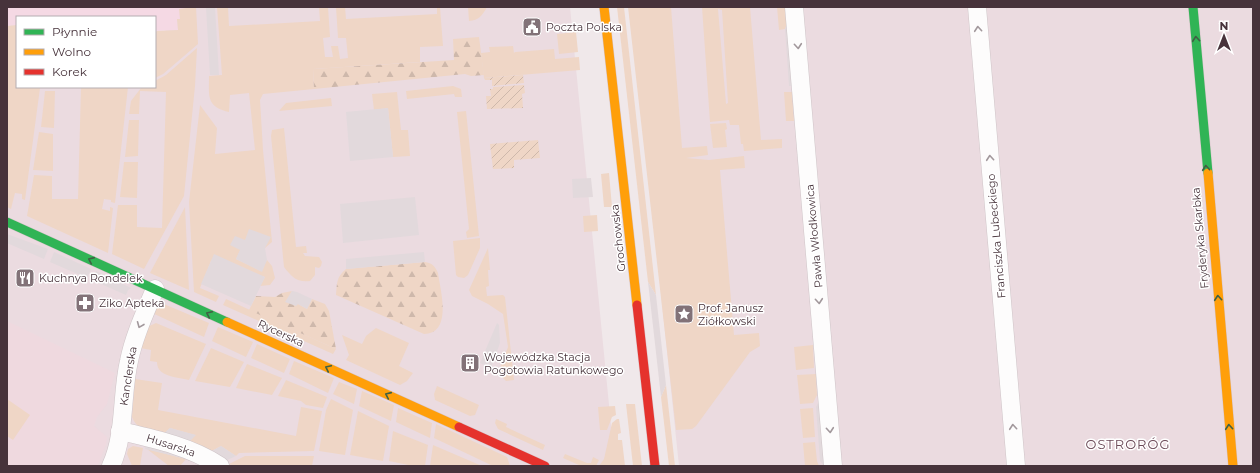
<svg xmlns="http://www.w3.org/2000/svg" width="1260" height="473" font-family="Montserrat,sans-serif">
	<style>
		.residential { fill: #ebdbe0 }
		.commercial { fill: #f5d9e4 }
		.education { fill: #efd9df }
		.grass { fill: #efd6c6; fill-rule: evenodd }
		.forest { fill: url(#forest-firs) }
		.garden { fill: url(#garden-furrows) }
		.parking { fill: #e2d9dc }
		.lines { fill: none; stroke-linecap: round; stroke-linejoin: round }
		.street-casing { stroke: #cfc5c8; stroke-width: 19 }
		.fast-casing { stroke: #d8c5ca; stroke-width: 10 }
		.slow-casing { stroke: #d8c5ca; stroke-width: 10 }
		.jam-casing { stroke: #d8c5ca; stroke-width: 10 }
		.street { stroke: #fdfcfc; stroke-width: 18 }
		.fast { stroke: #30b455; stroke-width: 9 }
		.slow { stroke: #ff9f0a; stroke-width: 9 }
		.jam { stroke: #e5322d; stroke-width: 9 }
		.oneway { stroke: #a2989c }
		.oneway2 { stroke: #3f6044 }
		.labels { text-anchor: middle; dominant-baseline: central; stroke-width: 3; stroke-linejoin: round; paint-order: stroke }
		.poi-label { font-size: 11px; fill: #47333b; stroke: #fff; text-anchor: start }
		.street-label { font-size: 11px; fill: #47333b; stroke: #fff }
		.quarter-label { font-size: 13px; letter-spacing: 1px; fill: #6b4957; stroke: #fff }
	</style>
	<defs>
		<pattern id="forest-firs" width="22" height="20" patternUnits="userSpaceOnUse"><rect width="22" height="20" fill="#efd6c6"/><path d="M5 1l3.5 6h-7zM16 11l3.5 6h-7z" fill="#ceb8ab"/></pattern>
		<pattern id="garden-furrows" width="10" height="10" patternUnits="userSpaceOnUse"><rect width="10" height="10" fill="#efd6c6"/><path d="M-1 1l2-2M0 10L10 0M9 11l2-2" fill="none" stroke="#ceb8ab"/></pattern>
	</defs>
	<rect width="100%" height="100%" fill="#f0e8ea"/>
	<g class="residential">
		<polygon points="186,7 570,7 615,466 7,466 7,26 17,25 17,87 155,87 155,31 165,31"/>
		<polygon points="631,7 1253,7 1253,466 679,466"/>
	</g>
	<polygon class="commercial" points="7,7 186,7 186,8 180,19 177,19 178,30 155,31 155,17 17,17 17,25 7,26"/>
	<polygon class="education" points="7,321 115,373 107,404 97,417 94,426 107,437 106,444 98,466 7,466"/>
	<g class="grass">
		<polygon points="186,7 196,7 198,44 163,74 155,78 155,34 157,31 178,30 177,19 180,19 179,9 186,8"/>
		<path d="M217,7H228L229,26L320,21L319,7H328L330,37L323,38L325,57H333L331,46H338L340,59L348,58L346,38H338L336,7H345L346,19L437,14V7H440L443,46L420,47V62L313,69L314,89L263,94L260,100L263,150L272,242L265,248L245,240L236,259L261,271L267,260L272,266L275,278L270,285L260,286L265,277L211,261L200,288L219,296L216,302L194,292L189,202L200,105L217,128L215,154L255,150L249,93L230,95L229,112C206,107 209,96 209,76L222,75Z"/>
		<path d="M468,7H487C482,16 479,20 469,21Z"/>
		<polygon points="617,7 624,7 656,295 648,282"/>
		<polygon points="628,7 671,7 682,148 707,146 708,155 686,158 709,160 744,156 745,168 720,170 734,335 759,333 760,346 750,352 696,426 692,429 676,430"/>
		<path d="M702,7H750L761,140L782,139V148L744,151L743,144H741L739,125H730L729,120L710,122ZM718,9L722,10L728,103L726,104Z"/>
		<polygon points="777,7 788,7 789,19 785,29 779,30"/>
		<polygon points="17,25 17,87 40,87 40,88 25,200 22,199 22,194 15,193 11,209 7,207 7,26"/>
		<polygon points="576,32 578,52 559,54 557,34"/>
		<polygon points="513,46 514,53 515,52 554,49 555,59 579,57 580,70 484,78 481,53 490,52 489,47"/>
		<polygon points="197,48 195,86 184,196 144,269 112,254 118,205 137,205 137,227 162,228 166,92 140,91 139,114 129,114 131,101 141,88 143,87 155,87 155,81 166,75"/>
		<polygon points="453,86 461,89 462,97 455,97 454,94 407,99 406,91"/>
		<polygon points="81,87 128,87 115,203 111,202 111,200 104,199 102,209 110,211 110,207 113,208 108,253 27,216 34,175 52,176 52,199 78,199"/>
		<polygon points="45,91 55,91 54,128 41,127"/>
		<polygon points="397,92 401,130 408,130 410,156 393,157 388,108 374,110 372,94"/>
		<polygon points="784,92 792,92 794,121 786,121"/>
		<polygon points="331,98 332,106 279,111 286,103"/>
		<polygon points="466,111 479,236 467,238 466,232 469,229 457,112"/>
		<polygon points="129,120 139,120 138,156 125,157"/>
		<polygon points="726,123 727,129 725,130 727,147 713,148 710,124"/>
		<path d="M284,128L296,247L306,246L307,253H303L305,256L319,257L322,262L321,266L319,268L315,267V275L310,281C297,283 291,276 284,267L271,136L272,130Z"/>
		<polygon points="39,132 53,134 53,171 33,170"/>
		<polygon points="124,162 138,162 137,198 120,197"/>
		<polygon points="609,173 612,207 604,207 601,174"/>
		<polygon points="185,207 189,290 150,273"/>
		<polygon points="597,215 598,231 584,232 583,216"/>
		<polygon points="480,238 480,248 468,275 464,278 458,277 456,275 453,241"/>
		<polygon points="488,248 490,270 488,270 489,286 486,287 487,296 503,295 505,297 514,380 506,381 498,373 508,347 503,314 488,304 472,296 469,290"/>
		<polygon points="226,299 336,349 333,354 223,305"/>
		<polygon points="159,302 209,323 204,337 150,312"/>
		<path d="M156,323L206,344L189,380C177,377 157,377 157,362L150,361L151,350L140,348L147,327Z"/>
		<polygon points="218,327 253,342 246,357 212,341"/>
		<polygon points="376,328 409,343 399,366 413,373 407,381 400,385 346,360 349,355 342,335 362,344 366,336"/>
		<polygon points="257,344 290,359 284,373 251,358"/>
		<polygon points="813,345 814,368 796,370 794,347"/>
		<polygon points="211,348 244,362 230,387 195,381"/>
		<polygon points="294,361 334,378 328,393 289,374"/>
		<polygon points="247,364 282,378 272,395 236,388"/>
		<polygon points="816,374 817,395 813,403 800,404 797,375"/>
		<path d="M135,379L162,383L158,410L296,436L301,407L322,411L314,451L239,453L236,456L221,446L210,452L187,444L195,435L170,428L160,437C149,432 136,429 132,417Z"/>
		<polygon points="286,380 327,397 323,408 306,405 301,401 278,396"/>
		<polygon points="339,382 357,389 354,404 333,394"/>
		<polygon points="666,385 675,466 669,466 661,397"/>
		<polygon points="437,386 479,405 475,415 470,416 435,400 434,394"/>
		<polygon points="362,391 394,405 391,421 359,406"/>
		<polygon points="7,399 30,415 13,440 7,436"/>
		<polygon points="331,399 353,410 345,455 319,451 326,410"/>
		<polygon points="635,404 642,466 633,466 626,404"/>
		<polygon points="615,406 616,415 612,417 607,430 600,430 598,407"/>
		<polygon points="398,408 432,423 430,438 396,422"/>
		<polygon points="813,408 815,437 803,438 800,409"/>
		<polygon points="358,411 389,426 383,461 350,455"/>
		<polygon points="496,419 507,424 506,427 545,445 543,450 498,429 495,423"/>
		<polygon points="617,419 619,419 621,433 618,434 618,440 622,440 625,466 599,466 604,459 612,423"/>
		<polygon points="436,424 507,457 510,466 493,466 434,438"/>
		<polygon points="393,431 428,445 425,466 413,466 389,461"/>
		<polygon points="815,442 817,461 819,466 805,466 803,443"/>
		<polygon points="433,445 482,466 430,466"/>
		<polygon points="133,446 143,448 140,466 132,466 127,454 128,449"/>
		<polygon points="147,449 186,459 180,466 169,466"/>
		<polygon points="565,454 587,463 591,463 593,457 599,460 596,466 581,466 563,458"/>
		<polygon points="245,456 314,456 312,466 233,466 229,464"/>
	</g>
	<g class="forest">
		<polygon points="479,37 484,75 471,76 465,74 314,89 313,69 454,60 453,39"/>
		<path d="M425,262C432,263 435,266 438,273C440,288 450,323 433,332C430,333 427,334 424,334L336,295C337,284 336,277 346,269Z"/>
		<polygon points="292,291 286,302 298,304 307,309 312,299 325,304 329,311 336,349 249,310 256,296 275,297 282,293"/>
	</g>
	<g class="garden">
		<polygon points="523,75 524,83 492,86 492,80 485,80 484,78"/>
		<polygon points="524,85 525,93 522,94 523,108 487,109 486,96 491,96 490,89 493,89 493,87"/>
		<polygon points="538,140 540,158 514,160 514,168 493,169 490,144"/>
	</g>
	<g class="parking">
		<polygon points="215,7 219,75 210,75 206,8"/>
		<polygon points="789,19 796,86 789,86 785,29"/>
		<polygon points="388,108 393,157 350,161 346,112"/>
		<polygon points="591,178 593,197 573,198 572,179"/>
		<polygon points="415,197 419,235 343,243 340,204"/>
		<polygon points="249,229 271,237 265,248 267,260 262,272 236,259 240,250 230,245 235,236 245,240"/>
		<polygon points="7,234 48,249 44,259 7,243"/>
		<polygon points="54,252 91,269 87,278 50,262"/>
		<polygon points="424,252 425,262 346,269 346,259"/>
		<polygon points="214,254 265,277 251,306 201,284"/>
		<polygon points="96,271 131,288 128,290 126,295 92,280"/>
		<polygon points="648,282 656,295 666,385 661,397"/>
		<polygon points="292,291 297,292 312,299 307,309 298,304 296,306 285,302"/>
		<polygon points="497,323 499,325 500,343 491,368 480,363"/>
		<polygon points="821,397 827,466 824,466 820,461 816,407"/>
		<polygon points="170,428 196,435 187,444 160,437"/>
		<polygon points="146,443 187,453 186,459 145,449"/>
		<polygon points="221,446 236,456 225,461 210,452"/>
	</g>
	<g class="lines">
		<defs>
			<g id="street">
				<polyline points="794,7 833,466"/>
				<polyline points="977,7 1016,466"/>
				<path d="M120,431C155,439 189,446 220,466"/>
				<path d="M111,466C126,433 121,395 129,361C134,336 145,313 155,289"/>
			</g>
			<g id="fast">
				<polyline points="1193,7 1208,173"/>
				<polyline points="7,222 227,322"/>
			</g>
			<g id="slow">
				<polyline points="604,7 637,305"/>
				<polyline points="1208,173 1233,466"/>
				<polyline points="227,322 459,427"/>
			</g>
			<g id="jam">
				<polyline points="637,305 655,466"/>
				<polyline points="459,427 545,466"/>
			</g>
		</defs>
		<use href="#street" class="street-casing"/>
		<use href="#fast" class="fast-casing"/>
		<use href="#slow" class="slow-casing"/>
		<use href="#jam" class="jam-casing"/>
		<use href="#street" class="street"/>
		<use href="#fast" class="fast"/>
		<use href="#slow" class="slow"/>
		<use href="#jam" class="jam"/>
	</g>
	<defs><path id="oneway-chevron" d="M-2-3.5L2.5 0L-2 3.5" fill="none" stroke-width="1.6" stroke-linecap="round" stroke-linejoin="round"/></defs>
	<g class="oneway">
		<use href="#oneway-chevron" transform="translate(978 29) rotate(-95)"/>
		<use href="#oneway-chevron" transform="translate(798 46) rotate(85)"/>
		<use href="#oneway-chevron" transform="translate(990 158) rotate(-95)"/>
		<use href="#oneway-chevron" transform="translate(819 301) rotate(85)"/>
		<use href="#oneway-chevron" transform="translate(140 325) rotate(112)"/>
		<use href="#oneway-chevron" transform="translate(1013 427) rotate(-95)"/>
		<use href="#oneway-chevron" transform="translate(830 430) rotate(85)"/>
	</g>
	<g class="oneway2">
		<use href="#oneway-chevron" transform="translate(1196 39) rotate(-95)"/>
		<use href="#oneway-chevron" transform="translate(1206 168) rotate(-95)"/>
		<use href="#oneway-chevron" transform="translate(91 260) rotate(-156)"/>
		<use href="#oneway-chevron" transform="translate(1218 298) rotate(-95)"/>
		<use href="#oneway-chevron" transform="translate(209 314) rotate(-155)"/>
		<use href="#oneway-chevron" transform="translate(328 368) rotate(-155)"/>
		<use href="#oneway-chevron" transform="translate(388 395) rotate(-156)"/>
		<use href="#oneway-chevron" transform="translate(1229 427) rotate(-95)"/>
	</g>
	<defs>
		<symbol id="civic-square" viewBox="-11 -11 22 22"><rect x="-9" y="-9" width="18" height="18" rx="4" fill="#827278" stroke="#fff"/><path d="M-.6-6.5H3V-4.5H.6V-3L4-1V1h2V6H-6V1h2V-1L-.6-3ZM-1.2 2.5V6h2.4V2.5Z" fill="#fff"/></symbol>
		<symbol id="restaurant-square" viewBox="-11 -11 22 22"><rect x="-9" y="-9" width="18" height="18" rx="4" fill="#827278" stroke="#fff"/><path d="M-5-6h1v4h1v-4h1v4h1v-4h1v5L-1.5 .5V6h-2V.5L-5-1ZM5-6V6H3V1.5H1.5Q1.5-4 5-6Z" fill="#fff"/></symbol>
		<symbol id="pharmacy-square" viewBox="-11 -11 22 22"><rect x="-9" y="-9" width="18" height="18" rx="4" fill="#827278" stroke="#fff"/><path d="M-2-6h4v4h4v4h-4v4h-4v-4h-4v-4h4Z" fill="#fff"/></symbol>
		<symbol id="sight-square" viewBox="-11 -11 22 22"><rect x="-9" y="-9" width="18" height="18" rx="4" fill="#827278" stroke="#fff"/><path d="M0-6L1.8-2.2L6-1.7L2.9 1.2L3.7 5.4L0 3.3L-3.7 5.4L-2.9 1.2L-6-1.7L-1.8-2.2Z" fill="#fff"/></symbol>
		<symbol id="building-square" viewBox="-11 -11 22 22"><rect x="-9" y="-9" width="18" height="18" rx="4" fill="#827278" stroke="#fff"/><path d="M-4-6H4V6H1V3H-1V6H-4ZM-2.5-4.3h1.7v1.8h-1.7ZM.8-4.3h1.7v1.8H.8ZM-2.5-1h1.7V.8h-1.7ZM.8-1h1.7V.8H.8Z" fill="#fff"/></symbol>
	</defs>
	<g fill-rule="evenodd">
		<use href="#civic-square" x="521" y="16" width="22" height="22"/>
		<use href="#restaurant-square" x="14" y="267" width="22" height="22"/>
		<use href="#pharmacy-square" x="74" y="292" width="22" height="22"/>
		<use href="#sight-square" x="673" y="303" width="22" height="22"/>
		<use href="#building-square" x="459" y="352" width="22" height="22"/>
	</g>
	<g class="labels">
		<g class="poi-label">
			<text x="546" y="27">Poczta Polska</text>
			<text x="39" y="278">Kuchnya Rondelek</text>
			<text x="99" y="303">Ziko Apteka</text>
			<text x="698" y="308">Prof. Janusz<tspan x="698" dy="13">Ziółkowski</tspan></text>
			<text x="484" y="357">Wojewódzka Stacja<tspan x="484" dy="13">Pogotowia Ratunkowego</tspan></text>
		</g>
		<g class="street-label">
			<text transform="translate(814 236) rotate(-95)">Pawła Włodkowica</text>
			<text transform="translate(996 236) rotate(-95)">Franciszka Lubeckiego</text>
			<text transform="translate(618 238) rotate(-96)">Grochowska</text>
			<text transform="translate(1200 238) rotate(-95)">Fryderyka Skarbka</text>
			<text transform="translate(281 333) rotate(25)">Rycerska</text>
			<text transform="translate(128 376) rotate(-81)">Kanclerska</text>
			<text transform="translate(171 445) rotate(18)">Husarska</text>
		</g>
		<g class="quarter-label">
			<text x="1128" y="444">OSTRORÓG</text>
		</g>
	</g>
	<rect width="1260" height="473" fill="none" stroke="#47333b" stroke-width="16"/>
	<rect x="16" y="16" width="140" height="72" fill="#ffffff" stroke="#b5adb1"/>
	<rect x="24" y="29" width="20" height="6" fill="#30b455" stroke="#b5adb1"/>
	<text x="52" y="36" font-size="12" fill="#47333b">Płynnie</text>
	<rect x="24" y="49" width="20" height="6" fill="#ff9f0a" stroke="#b5adb1"/>
	<text x="52" y="56" font-size="12" fill="#47333b">Wolno</text>
	<rect x="24" y="69" width="20" height="6" fill="#e5322d" stroke="#b5adb1"/>
	<text x="52" y="76" font-size="12" fill="#47333b">Korek</text>
	<g transform="translate(1224 36)" stroke="#ffffff" stroke-width="3" paint-order="stroke">
	<path d="M0-3L7 15L0 10L-7 15Z" fill="#47333b"/>
	<text y="-6" font-size="11" font-weight="bold" text-anchor="middle" fill="#47333b">N</text>
	</g>
</svg>
